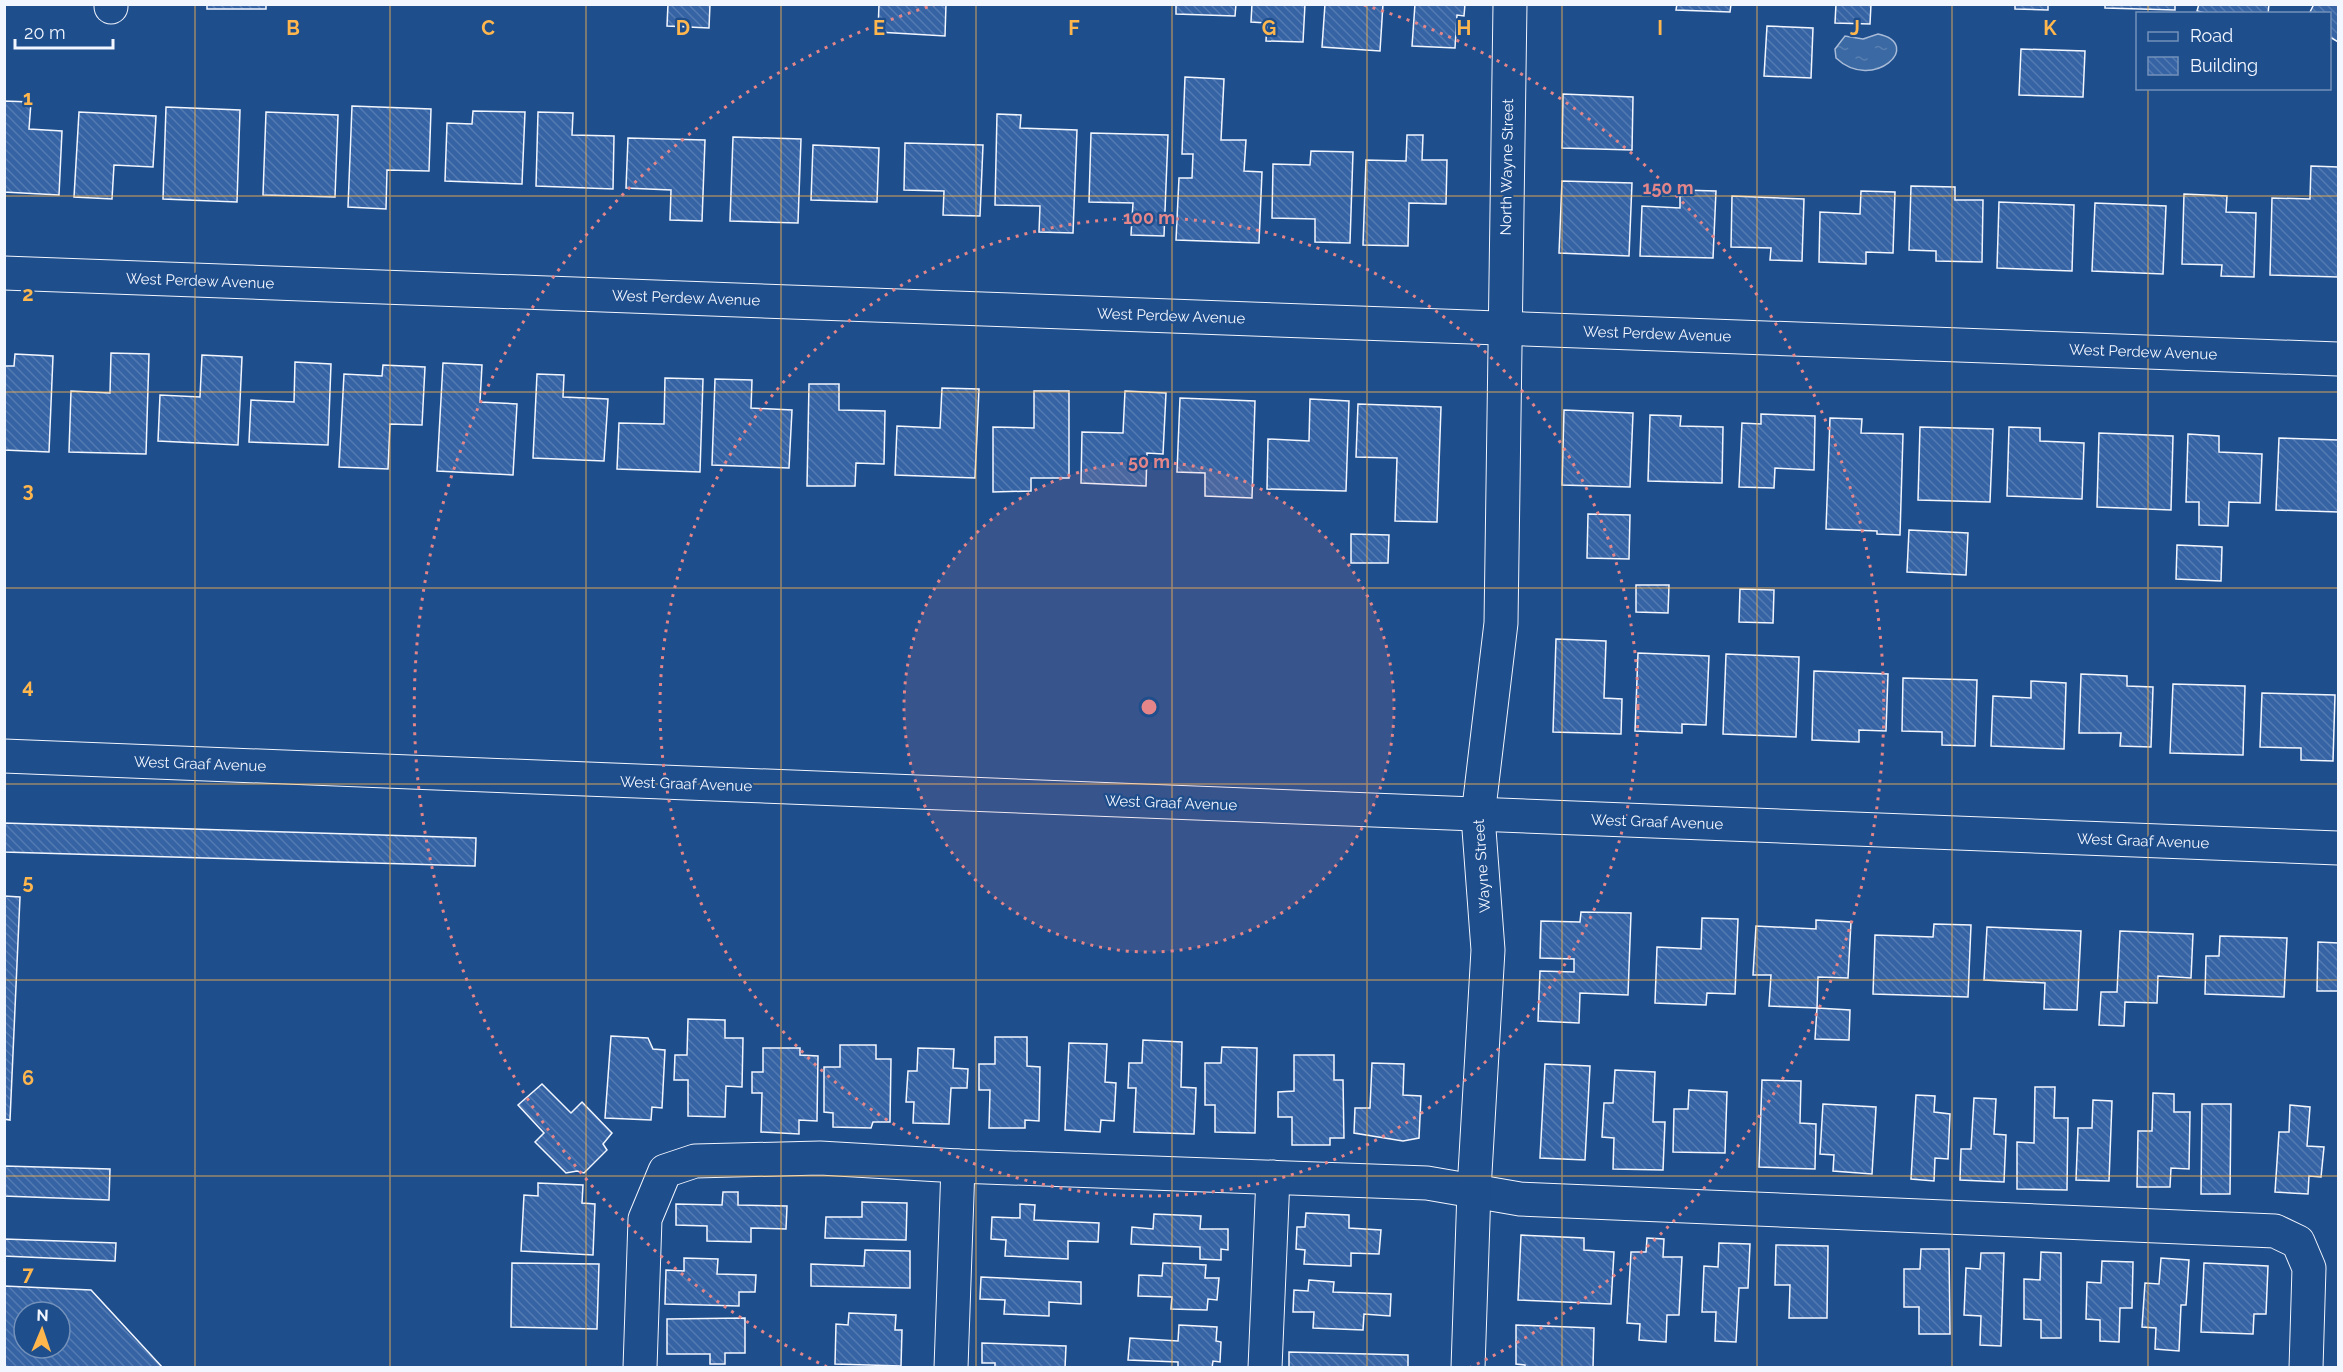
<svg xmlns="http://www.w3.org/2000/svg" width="2343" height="1372" font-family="Raleway,sans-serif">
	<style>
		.water { fill: url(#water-ripples); stroke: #a8bbd7; stroke-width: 1.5 }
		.building { fill: url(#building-back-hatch); stroke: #f2f6ff; stroke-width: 1.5; fill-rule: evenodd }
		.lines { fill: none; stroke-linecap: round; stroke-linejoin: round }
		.minor-casing { stroke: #f2f6ff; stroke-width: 35 }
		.minor { stroke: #1f4e8c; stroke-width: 33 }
		.grid { fill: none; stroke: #ffb74d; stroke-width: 1.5; stroke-opacity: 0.55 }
		.ring { fill: none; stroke: #e38589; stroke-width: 3; stroke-dasharray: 3 6 }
		.labels { text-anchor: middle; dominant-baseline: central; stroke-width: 4.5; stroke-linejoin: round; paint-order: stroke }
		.street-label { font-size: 15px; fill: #f2f6ff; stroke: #1f4e8c }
		.grid-label { font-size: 20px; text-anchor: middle; font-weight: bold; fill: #ffb74d; stroke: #1f4e8c; stroke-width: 4.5; stroke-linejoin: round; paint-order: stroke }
		.centre { fill: #e38589; stroke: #1f4e8c; stroke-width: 3 }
		.ring-label { font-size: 18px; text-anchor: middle; font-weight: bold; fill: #e38589; stroke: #1f4e8c; stroke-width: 4.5; stroke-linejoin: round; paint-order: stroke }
	</style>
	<defs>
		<pattern id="water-ripples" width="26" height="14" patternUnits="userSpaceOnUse" patternTransform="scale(1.5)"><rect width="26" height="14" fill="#3b69a3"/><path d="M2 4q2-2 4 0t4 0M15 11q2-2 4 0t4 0" fill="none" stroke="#587fb1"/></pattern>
		<pattern id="building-back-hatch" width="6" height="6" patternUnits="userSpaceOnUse" patternTransform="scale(1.5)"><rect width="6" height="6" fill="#3563a3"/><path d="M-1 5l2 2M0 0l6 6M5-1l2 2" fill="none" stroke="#537ab1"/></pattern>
	</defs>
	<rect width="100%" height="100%" fill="#1f4e8c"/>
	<path class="water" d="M1878,34C1925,44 1873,93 1836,58L1835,49L1845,36L1863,39Z"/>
	<g class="building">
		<rect x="207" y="4" width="59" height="5"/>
		<polygon points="668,4 710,4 709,28 667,26"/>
		<polygon points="879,4 946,4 945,36 878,32"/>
		<polygon points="1176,4 1236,4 1235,16 1176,14"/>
		<polygon points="1252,4 1305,4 1303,42 1266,41 1267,23 1251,22"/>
		<polygon points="1325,4 1383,4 1380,51 1322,47"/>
		<polygon points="1415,4 1465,4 1464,16 1457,15 1455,48 1412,46"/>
		<polygon points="1677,4 1731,4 1730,12 1676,10"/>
		<polygon points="1836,4 1871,4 1870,24 1835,23"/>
		<polygon points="2015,4 2048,4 2048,10 2015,9"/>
		<polygon points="2105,4 2175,4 2175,10 2105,8"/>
		<polygon points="2199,4 2269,4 2268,14 2209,14 2197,11"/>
		<polygon points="2314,4 2338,4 2338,42 2330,37 2330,14 2309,14"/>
		<polygon points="1767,26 1813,28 1811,78 1764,76"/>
		<polygon points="2021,49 2085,51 2083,97 2019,95"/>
		<polygon points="1185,77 1224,79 1221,140 1246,140 1244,171 1262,172 1259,243 1176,240 1179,178 1192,178 1193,154 1182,154"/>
		<polygon points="1563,94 1633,97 1632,150 1562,148"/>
		<polygon points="4,101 31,102 29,129 62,131 59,195 4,192"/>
		<polygon points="352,106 431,109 429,171 387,170 386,209 348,207"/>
		<polygon points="166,107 240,110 237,202 163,199"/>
		<polygon points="473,111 525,112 522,184 445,181 447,123 472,124"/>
		<polygon points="79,112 156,116 153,167 114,165 112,199 74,197"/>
		<polygon points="266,112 338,115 335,197 263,195"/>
		<polygon points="538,112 573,113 572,135 614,136 613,189 536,186"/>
		<polygon points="997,114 1021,115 1020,128 1077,130 1073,233 1039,232 1040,206 995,205"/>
		<polygon points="1091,133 1168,135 1164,236 1131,235 1133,203 1089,202"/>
		<polygon points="1407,135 1423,135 1422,160 1447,160 1446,204 1409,203 1408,246 1363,245 1366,160 1406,161"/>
		<polygon points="733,137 801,139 798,223 730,221"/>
		<polygon points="628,138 705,140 702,221 670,220 671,190 626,188"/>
		<polygon points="905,143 983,145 980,216 943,215 944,191 904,190"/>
		<polygon points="813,145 879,148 877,202 811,200"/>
		<polygon points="1311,151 1353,152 1350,243 1315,242 1315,219 1272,218 1273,164 1310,165"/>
		<polygon points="2311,166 2338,167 2338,277 2270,275 2272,198 2310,199"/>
		<polygon points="1562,181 1632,183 1629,256 1559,253"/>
		<polygon points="1911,186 1955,187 1955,200 1983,200 1982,262 1936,261 1936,251 1909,250"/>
		<polygon points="1680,190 1716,191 1713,258 1640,256 1642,206 1680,208"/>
		<polygon points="1861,191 1895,192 1893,253 1866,252 1866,264 1819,262 1820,212 1860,214"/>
		<polygon points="2184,194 2227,196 2226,212 2256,213 2254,277 2221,276 2222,265 2182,264"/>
		<polygon points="1732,196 1804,199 1802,261 1770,260 1771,248 1731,247"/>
		<polygon points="1999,202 2074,205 2072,271 1997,268"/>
		<polygon points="2095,203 2166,206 2163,274 2092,271"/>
		<polygon points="111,353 149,354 146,454 69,452 71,391 110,393"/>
		<polygon points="15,354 53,356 49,452 4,450 4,366 14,366"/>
		<polygon points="202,355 242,357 238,445 158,441 160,395 200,397"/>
		<polygon points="295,362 331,364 328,445 249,442 251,400 294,402"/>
		<polygon points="443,363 482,365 480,402 517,404 513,475 437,471"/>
		<polygon points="383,365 425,367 422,425 390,424 388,469 339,467 344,374 382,376"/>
		<polygon points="537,374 564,375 563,397 608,399 604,461 533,458"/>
		<polygon points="665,378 703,379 700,472 617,469 619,423 664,424"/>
		<polygon points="715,379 752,380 751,408 792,410 789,468 712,465"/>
		<polygon points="809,384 839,384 839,410 885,411 884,464 856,463 855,486 807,486"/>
		<polygon points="942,388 979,389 975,478 895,475 897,426 940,428"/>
		<polygon points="1034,391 1069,391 1069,478 1031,478 1031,491 993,492 993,427 1034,428"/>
		<polygon points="1125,391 1166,393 1163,454 1147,453 1146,486 1081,483 1082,432 1123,433"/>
		<polygon points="1180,398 1255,401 1252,498 1205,496 1205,473 1177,472"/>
		<polygon points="1310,399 1349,401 1346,491 1267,489 1268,439 1309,441"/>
		<polygon points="1358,404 1441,407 1437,522 1395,521 1397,458 1356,457"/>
		<polygon points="1564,410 1633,413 1630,487 1562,485"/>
		<polygon points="1761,414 1815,416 1814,470 1775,468 1774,488 1739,487 1742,423 1761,424"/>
		<polygon points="1650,415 1681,416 1680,426 1723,427 1722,483 1648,481"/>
		<polygon points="1830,418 1862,419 1861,433 1903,434 1900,535 1877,534 1877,531 1826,529"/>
		<polygon points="1920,427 1993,429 1990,502 1918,500"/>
		<polygon points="2009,427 2040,428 2040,441 2084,443 2082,499 2007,496"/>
		<polygon points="2099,433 2173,436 2171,510 2097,507"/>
		<polygon points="2188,434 2219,436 2219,452 2262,454 2260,503 2229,502 2228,526 2199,525 2199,502 2186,502"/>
		<polygon points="2279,438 2338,440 2338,512 2276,510"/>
		<polygon points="1588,514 1630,515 1629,559 1587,558"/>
		<polygon points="1909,530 1968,533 1966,575 1907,572"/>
		<polygon points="1351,534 1389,535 1388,563 1351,563"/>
		<polygon points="2177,545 2222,547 2221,581 2176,579"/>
		<polygon points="1636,585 1669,585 1668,613 1636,612"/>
		<polygon points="1740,589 1774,590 1773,623 1739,622"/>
		<polygon points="1556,639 1606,641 1604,698 1622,699 1621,734 1553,732"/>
		<polygon points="1638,653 1709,656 1706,725 1682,724 1682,733 1635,731"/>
		<polygon points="1726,654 1799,657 1796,737 1723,734"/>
		<polygon points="1814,671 1888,674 1886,731 1859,730 1859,742 1812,740"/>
		<polygon points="2081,674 2127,676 2127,686 2153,687 2151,747 2120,746 2121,733 2079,733"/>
		<polygon points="1903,678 1977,680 1975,746 1942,745 1942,732 1902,731"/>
		<polygon points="2031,681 2066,683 2064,749 1991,746 1993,696 2031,698"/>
		<polygon points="2173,684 2245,686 2243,755 2170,753"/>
		<polygon points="2262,693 2335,695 2333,761 2301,760 2301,748 2260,747"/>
		<polygon points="4,823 476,838 475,866 4,852"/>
		<polygon points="4,896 20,897 10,1120 4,1119"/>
		<polygon points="1581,912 1631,913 1628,995 1580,993 1579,1023 1538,1021 1540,971 1574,972 1574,959 1540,958 1541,921 1580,922"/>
		<polygon points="1702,918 1738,919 1735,994 1707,993 1706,1005 1655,1003 1657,947 1701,949"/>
		<polygon points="1816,920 1851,922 1848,978 1818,977 1817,1008 1769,1006 1771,975 1753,975 1756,926 1816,929"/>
		<polygon points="1934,924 1971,925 1968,997 1873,994 1875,935 1933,937"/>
		<polygon points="1987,927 2081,931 2077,1010 2044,1009 2045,983 1984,980"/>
		<polygon points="2120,931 2193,934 2191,978 2158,976 2157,1003 2125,1002 2124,1026 2099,1025 2101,992 2117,992"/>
		<polygon points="2220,936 2287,938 2284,997 2205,994 2206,956 2219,956"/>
		<polygon points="2318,942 2338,943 2338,991 2317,991"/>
		<polygon points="1817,1008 1850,1010 1849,1040 1815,1039"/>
		<polygon points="688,1019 725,1020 725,1038 743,1038 742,1087 726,1086 725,1117 688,1116 688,1080 674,1080 675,1055 687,1055"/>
		<polygon points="611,1036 648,1038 653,1049 665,1050 662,1108 652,1107 651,1120 605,1118"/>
		<polygon points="995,1037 1027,1037 1027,1066 1040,1067 1039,1121 1025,1120 1025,1128 989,1128 990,1090 979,1090 979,1064 995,1064"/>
		<polygon points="1143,1040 1182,1042 1181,1087 1196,1088 1194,1134 1134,1132 1136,1088 1128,1088 1129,1063 1142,1063"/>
		<polygon points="1069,1043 1107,1044 1105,1082 1116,1083 1114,1121 1101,1120 1100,1132 1065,1130"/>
		<polygon points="840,1045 876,1045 876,1059 891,1059 890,1122 873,1122 871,1128 833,1127 833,1113 824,1112 824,1067 840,1067"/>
		<polygon points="1222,1047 1257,1048 1255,1133 1215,1132 1215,1105 1205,1105 1205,1063 1221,1063"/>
		<polygon points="763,1048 800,1048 800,1055 818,1056 817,1121 799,1120 799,1134 761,1132 762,1093 752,1093 752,1072 763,1072"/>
		<polygon points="918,1048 954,1049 953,1068 968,1069 967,1088 951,1088 949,1124 913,1123 914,1102 906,1102 908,1071 917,1071"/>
		<polygon points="1294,1055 1334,1055 1334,1080 1343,1080 1344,1138 1330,1138 1330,1145 1292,1145 1292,1117 1278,1117 1278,1092 1294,1091"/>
		<polygon points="1372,1063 1404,1064 1403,1095 1421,1096 1419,1138 1403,1141 1354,1133 1355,1108 1370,1108"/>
		<polygon points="1545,1064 1590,1066 1585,1160 1540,1158"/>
		<polygon points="1615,1070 1655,1072 1653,1122 1665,1122 1663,1170 1613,1169 1614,1138 1602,1137 1604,1103 1613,1103"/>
		<polygon points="1762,1080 1801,1081 1800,1123 1816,1124 1815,1169 1759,1167"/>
		<polygon points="542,1084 571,1113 582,1102 612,1133 603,1144 607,1150 584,1173 577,1171 566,1173 535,1142 544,1133 518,1105"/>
		<polygon points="2035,1087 2055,1087 2054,1118 2068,1118 2067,1190 2017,1189 2017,1142 2034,1143"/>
		<polygon points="1689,1090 1727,1092 1725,1153 1673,1152 1674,1109 1688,1109"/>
		<polygon points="2153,1093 2174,1094 2174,1112 2190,1112 2189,1169 2171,1168 2170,1187 2137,1187 2138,1131 2152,1131"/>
		<polygon points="1916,1095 1935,1096 1934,1112 1950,1114 1948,1159 1935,1158 1934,1181 1911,1179"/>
		<polygon points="1974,1098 1996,1099 1994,1134 2006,1135 2004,1182 1960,1180 1961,1149 1971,1149"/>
		<polygon points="2093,1100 2112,1101 2109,1181 2076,1180 2078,1128 2092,1128"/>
		<polygon points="1823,1104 1876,1107 1872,1174 1833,1171 1834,1155 1820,1154"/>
		<polygon points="2202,1104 2231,1104 2230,1194 2201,1194"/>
		<polygon points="2290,1105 2310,1107 2307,1146 2324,1147 2321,1177 2309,1176 2308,1194 2275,1192 2279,1132 2289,1132"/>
		<polygon points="4,1166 110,1169 109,1200 4,1196"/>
		<polygon points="538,1183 583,1185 582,1203 595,1204 593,1255 521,1251 524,1195 538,1196"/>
		<polygon points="723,1192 738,1192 738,1205 787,1206 786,1229 751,1228 751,1242 707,1241 707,1226 676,1225 676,1204 722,1205"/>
		<polygon points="862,1202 907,1203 906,1240 825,1238 826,1217 862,1217"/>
		<polygon points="1020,1204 1035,1205 1034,1220 1099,1223 1098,1242 1068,1241 1068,1259 1005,1256 1006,1240 991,1239 992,1217 1020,1218"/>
		<polygon points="1306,1213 1349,1215 1349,1228 1381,1230 1379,1254 1351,1253 1351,1266 1304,1264 1305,1250 1296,1249 1297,1227 1305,1227"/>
		<polygon points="1154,1214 1201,1216 1200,1229 1228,1229 1228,1250 1221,1249 1221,1260 1200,1259 1200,1247 1131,1244 1132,1227 1153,1229"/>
		<polygon points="1521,1235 1584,1238 1584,1250 1614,1252 1611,1304 1518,1300"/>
		<polygon points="1647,1238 1664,1239 1663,1257 1682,1257 1679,1315 1667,1315 1666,1342 1639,1340 1640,1324 1627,1323 1631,1252 1646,1252"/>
		<polygon points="4,1239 116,1243 115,1261 4,1256"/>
		<polygon points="1719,1243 1750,1244 1748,1288 1739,1288 1736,1342 1715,1341 1716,1312 1702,1312 1704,1266 1718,1267"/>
		<polygon points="1776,1245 1828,1246 1827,1318 1789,1318 1790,1285 1775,1285"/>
		<polygon points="1921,1249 1949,1249 1950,1334 1919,1334 1919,1307 1904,1307 1904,1269 1920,1269"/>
		<polygon points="865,1250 910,1251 910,1288 811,1286 811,1264 864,1266"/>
		<polygon points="2041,1252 2061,1253 2061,1338 2041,1338 2041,1320 2024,1319 2024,1279 2040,1280"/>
		<polygon points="1981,1253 2004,1253 2001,1346 1980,1345 1981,1316 1964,1315 1966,1268 1980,1269"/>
		<polygon points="684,1258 718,1259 717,1274 756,1275 755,1292 739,1292 739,1306 665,1304 666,1270 684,1271"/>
		<polygon points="2161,1258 2189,1260 2186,1305 2181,1305 2179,1351 2155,1349 2156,1328 2142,1327 2145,1283 2159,1284"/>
		<polygon points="2102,1261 2133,1262 2132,1308 2120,1308 2119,1342 2100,1341 2100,1320 2086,1319 2087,1282 2101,1283"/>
		<polygon points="512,1263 599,1264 597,1329 511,1327"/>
		<polygon points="1163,1263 1206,1265 1205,1278 1219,1278 1217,1300 1208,1299 1207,1310 1171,1309 1172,1297 1138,1296 1139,1275 1162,1276"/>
		<polygon points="2204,1263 2268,1266 2266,1314 2254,1314 2253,1334 2201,1332"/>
		<polygon points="981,1277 1081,1282 1081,1304 1049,1302 1049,1316 1004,1314 1005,1300 980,1299"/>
		<polygon points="1309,1280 1334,1282 1333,1292 1391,1294 1390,1316 1364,1314 1363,1330 1313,1328 1314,1312 1293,1312 1294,1290 1308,1291"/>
		<path d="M4,1286L91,1290L163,1368H4ZM24,1312H60V1348H24Z"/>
		<polygon points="849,1313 896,1315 895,1330 902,1330 901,1366 835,1364 836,1324 848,1325"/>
		<polygon points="745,1318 745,1353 725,1353 725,1364 710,1364 710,1354 667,1354 667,1319"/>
		<polygon points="1179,1325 1217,1327 1216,1341 1221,1342 1220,1362 1213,1361 1212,1368 1178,1368 1178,1362 1128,1360 1130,1338 1178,1341"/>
		<polygon points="1516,1325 1594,1328 1593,1368 1525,1368 1525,1365 1516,1364"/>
		<polygon points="982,1343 1066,1346 1065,1368 995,1368 995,1363 982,1363"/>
		<polygon points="1289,1352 1408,1355 1408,1368 1289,1368"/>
	</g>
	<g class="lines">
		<defs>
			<g id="minor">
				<polyline points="111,7 111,4"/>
				<polyline points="4,273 2338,359"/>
				<polyline points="4,756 2338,848"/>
				<polyline points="640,1368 645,1219 665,1171 695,1161 820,1158 958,1166 1427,1183 1520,1199 2275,1231 2298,1242 2309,1268 2306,1368"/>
				<polyline points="951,1368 958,1166"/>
				<polyline points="1265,1368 1273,1177"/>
				<polyline points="1468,1368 1474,1190 1488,950 1478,816 1501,623 1510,4"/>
			</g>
		</defs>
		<use href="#minor" class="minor-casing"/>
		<use href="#minor" class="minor"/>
	</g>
	<path class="grid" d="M195,4V1368M390,4V1368M586,4V1368M781,4V1368M976,4V1368M1172,4V1368M1367,4V1368M1562,4V1368M1757,4V1368M1952,4V1368M2148,4V14M2148,88V1368M4,196H2338M4,392H2338M4,588H2338M4,784H2338M4,980H2338M4,1176H2338"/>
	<circle cx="1149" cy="707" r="245" fill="#e38589" fill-opacity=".12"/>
	<g class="ring">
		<circle cx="1149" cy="707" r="245"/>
		<circle cx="1149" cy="707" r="489"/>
		<path d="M827 1367A734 734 0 0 1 934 5M1364 5A734 734 0 0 1 1471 1367"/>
	</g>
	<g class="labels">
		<g class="street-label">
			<text transform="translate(1507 167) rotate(-89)">North Wayne Street</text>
			<text transform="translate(200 281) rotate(2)">West Perdew Avenue</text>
			<text transform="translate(686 298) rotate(2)">West Perdew Avenue</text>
			<text transform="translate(1171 316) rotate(2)">West Perdew Avenue</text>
			<text transform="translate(1657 334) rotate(2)">West Perdew Avenue</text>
			<text transform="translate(2143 352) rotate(2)">West Perdew Avenue</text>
			<text transform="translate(200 764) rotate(2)">West Graaf Avenue</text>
			<text transform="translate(686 784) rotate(2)">West Graaf Avenue</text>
			<text transform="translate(1171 803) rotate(2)">West Graaf Avenue</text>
			<text transform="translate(1657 822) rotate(2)">West Graaf Avenue</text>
			<text transform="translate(2143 841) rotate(2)">West Graaf Avenue</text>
			<text transform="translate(1482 866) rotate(-94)">Wayne Street</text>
		</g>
	</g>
	<g class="grid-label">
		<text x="293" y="35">B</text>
		<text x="488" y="35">C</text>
		<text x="683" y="35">D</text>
		<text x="879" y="35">E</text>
		<text x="1074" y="35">F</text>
		<text x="1269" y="35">G</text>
		<text x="1464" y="35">H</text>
		<text x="1660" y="35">I</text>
		<text x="1855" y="35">J</text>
		<text x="2050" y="35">K</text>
		<text x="28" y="105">1</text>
		<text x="28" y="301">2</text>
		<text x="28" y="497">3</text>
		<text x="28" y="693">4</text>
		<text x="28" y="889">5</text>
		<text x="28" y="1085">6</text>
		<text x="28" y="1281">7</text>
	</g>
	<circle cx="1149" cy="707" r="9" class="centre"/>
	<g class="ring-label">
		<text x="1668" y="194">150 m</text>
		<text x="1149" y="224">100 m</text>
		<text x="1149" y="468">50 m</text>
	</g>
	<rect width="2343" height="1372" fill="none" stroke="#f2f6ff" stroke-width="12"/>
	<rect x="2136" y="12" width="195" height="78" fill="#1f4e8c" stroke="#7391ba" stroke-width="1.5"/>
	<rect x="2148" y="32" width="30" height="9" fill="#1f4e8c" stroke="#7391ba" stroke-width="1.5"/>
	<text x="2190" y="42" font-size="18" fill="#f2f6ff">Road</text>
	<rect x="2148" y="57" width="30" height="18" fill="url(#building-back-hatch)" stroke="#7391ba" stroke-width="1.5"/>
	<text x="2190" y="72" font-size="18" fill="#f2f6ff">Building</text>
	<g transform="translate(42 1330) rotate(2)"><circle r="28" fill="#1f4e8c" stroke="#7391ba" stroke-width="1.5"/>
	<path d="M0-4.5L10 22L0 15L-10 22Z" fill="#ffb74d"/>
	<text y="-9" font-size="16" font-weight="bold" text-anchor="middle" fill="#f2f6ff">N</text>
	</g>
	<path d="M15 39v9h98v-9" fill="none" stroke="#f2f6ff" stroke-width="3"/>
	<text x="24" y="39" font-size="18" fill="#f2f6ff" stroke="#1f4e8c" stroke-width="4.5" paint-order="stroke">20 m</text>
</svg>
